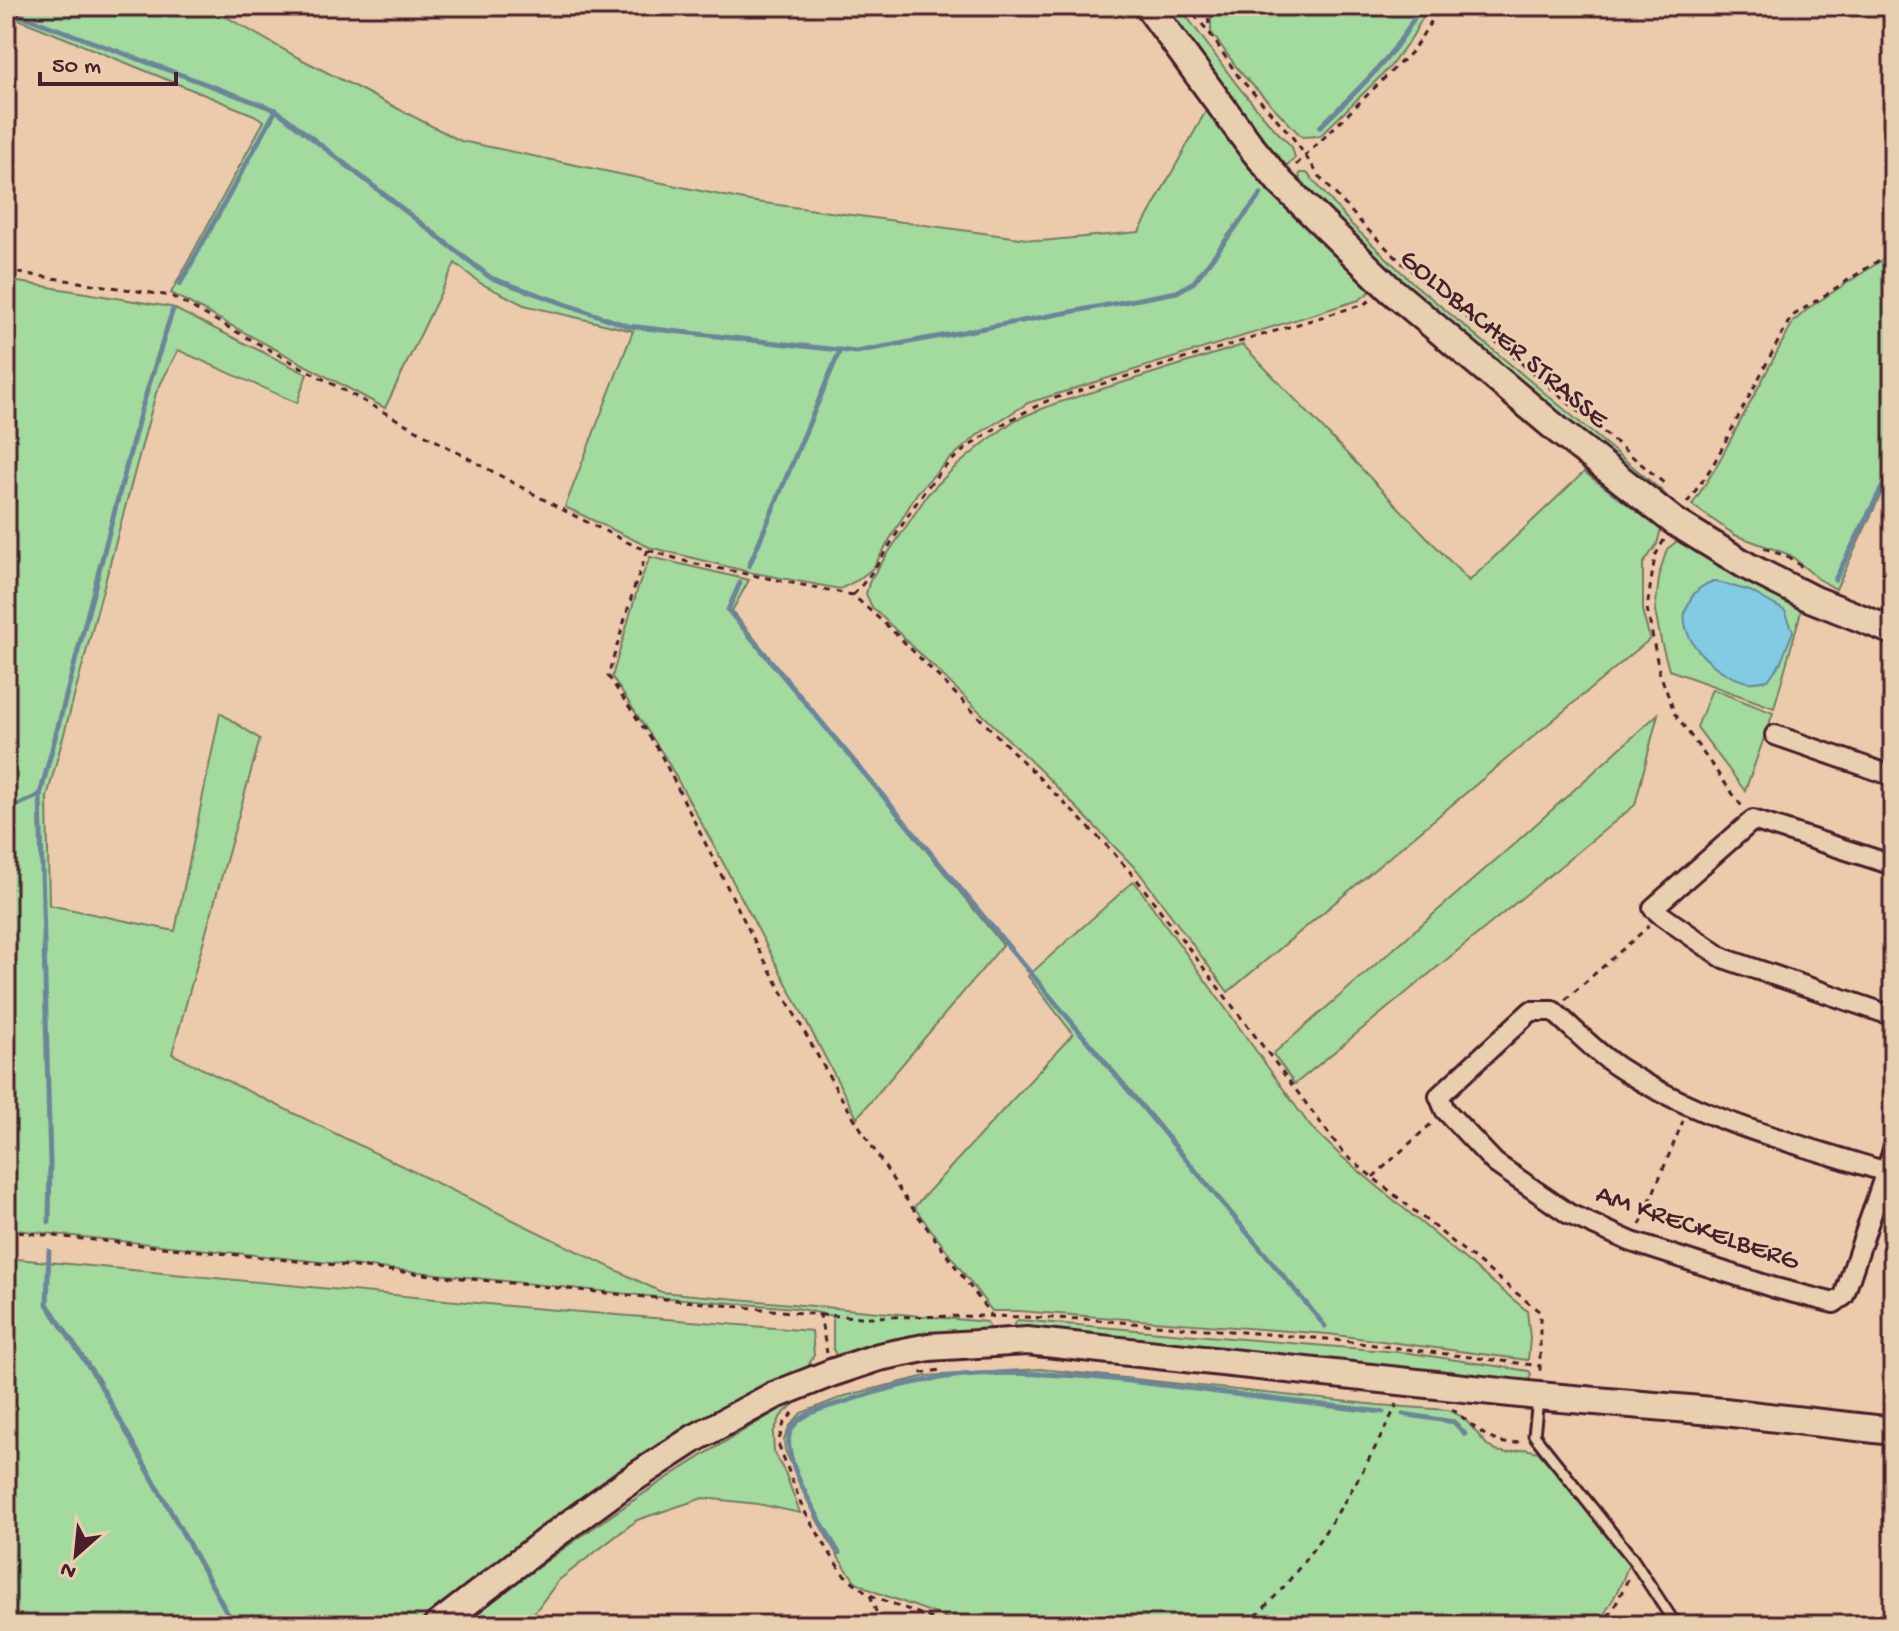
<svg xmlns="http://www.w3.org/2000/svg" width="1899" height="1631" font-family="'Gochi Hand',sans-serif">
	<style>
		.green { fill: #a3da9e; stroke: #767c64; stroke-width: 2 }
		.water { fill: #82cbe3; stroke: #6c8699; stroke-width: 2 }
		.lines { fill: none; stroke-linecap: round; stroke-linejoin: round }
		.stream { stroke: #6c8699; stroke-width: 5 }
		.lane-casing { stroke: #4a1f2b; stroke-width: 15 }
		.street-casing { stroke: #4a1f2b; stroke-width: 24 }
		.secondary-casing { stroke: #4a1f2b; stroke-width: 32 }
		.path { stroke: #4a1f2b; stroke-width: 3; stroke-dasharray: 6 6; stroke-linecap: butt }
		.lane { stroke: #e8cfb0; stroke-width: 9 }
		.street { stroke: #e8cfb0; stroke-width: 18 }
		.secondary { stroke: #e8cfb0; stroke-width: 26 }
		.labels { text-anchor: middle; dominant-baseline: central; stroke-width: 6; stroke-linejoin: round; paint-order: stroke }
		.street-label { font-size: 28px; fill: #4a1f2b; stroke: #e8cfb0 }
	</style>
	<rect width="100%" height="100%" fill="#eccbac"/>
	<filter id="ink" filterUnits="userSpaceOnUse"><feTurbulence type="fractalNoise" baseFrequency=".0125" numOctaves="2"/><feDisplacementMap in="SourceGraphic" scale="16" xChannelSelector="R" yChannelSelector="G"/><feConvolveMatrix kernelMatrix="1 2 1 2 8 2 1 2 1" color-interpolation-filters="sRGB"/></filter>
	<g filter="url(#ink)">
		<g class="green">
			<polygon points="6,6 207,6 297,57 461,141 749,201 1041,241 1139,232 1208,107 1367,281 1371,291 1359,300 1028,403 980,433 945,463 917,493 873,568 858,580 840,589 749,572 649,547 565,507 633,331 524,305 480,283 455,263 385,408 171,293 264,121 254,115 6,14"/>
			<polygon points="1159,6 1179,6 1237,85 1268,122 1292,147 1295,158 1285,167 1277,163"/>
			<polygon points="1211,6 1429,6 1412,37 1389,68 1320,136 1302,137 1241,73 1211,32"/>
			<polygon points="1300,173 1307,173 1351,224 1413,283 1662,491 1675,505 1674,510 1669,511 1345,234 1298,187"/>
			<polygon points="1893,253 1893,469 1836,589 1817,578 1790,555 1735,535 1692,505 1716,467 1793,322 1810,307"/>
			<polygon points="6,280 171,307 307,374 297,403 178,350 156,393 47,797 49,905 175,931 220,713 260,739 172,1054 661,1292 987,1322 992,1333 838,1359 833,1349 833,1316 796,1308 657,1297 6,1229"/>
			<polygon points="1243,345 1469,581 1584,472 1661,529 1657,544 1643,564 1643,614 1650,639 1228,992 1138,871 1048,778 872,607 866,594 870,580 928,494 953,469 984,443 1015,420 1054,404"/>
			<polygon points="1680,539 1731,572 1802,608 1774,708 1669,670 1661,641 1655,611 1660,571 1667,549"/>
			<polygon points="650,557 749,580 732,611 1003,945 857,1118 719,855 665,757 612,677 638,587"/>
			<polygon points="1712,689 1773,713 1745,791 1697,727"/>
			<polygon points="1658,714 1635,805 1295,1084 1273,1054 1514,844"/>
			<polygon points="1134,881 1310,1126 1341,1156 1527,1311 1530,1338 1528,1360 1328,1334 1018,1311 992,1311 914,1207 1073,1034 1028,976"/>
			<polygon points="6,1258 520,1307 812,1331 814,1355 805,1372 656,1452 414,1625 6,1625"/>
			<polygon points="1018,1320 1410,1353 1529,1371 1531,1374 1529,1380 1525,1381 1014,1329 1014,1325"/>
			<path d="M1041,1369L1378,1405L1448,1410L1463,1417L1488,1446L1496,1451L1507,1453L1525,1449L1538,1452L1592,1512L1619,1546L1629,1564C1621,1586 1611,1606 1596,1625H966L873,1591L855,1581L840,1560L817,1520L785,1450L784,1440L789,1427L801,1413L845,1396L926,1376Z"/>
			<path d="M800,1398L781,1416L773,1433L774,1452L786,1475L800,1513L758,1504L703,1498L637,1520L559,1580L525,1625H462C493,1599 526,1576 559,1552C637,1496 717,1444 800,1398Z"/>
		</g>
		<path class="water" d="M1714,581L1750,591L1785,611L1793,631L1781,662L1768,680C1762,681 1755,683 1749,682C1721,678 1680,644 1685,612C1686,608 1689,604 1690,600C1695,590 1704,584 1714,581Z"/>
		<g class="lines">
			<g class="stream">
				<polyline points="6,10 276,110 491,278 628,326 856,352 1177,292 1194,282 1261,194"/>
				<path d="M1320,127C1357,90 1398,55 1420,6"/>
				<polyline points="180,284 276,110"/>
				<polyline points="749,566 840,350"/>
				<polyline points="1835,580 1893,466"/>
				<polyline points="740,583 728,610 1325,1326"/>
				<polyline points="6,810 40,795"/>
				<polyline points="49,1222 50,1164 40,795 142,407 173,309"/>
				<polyline points="49,1251 47,1304 97,1379 234,1625"/>
				<polyline points="1403,1414 1454,1422 1465,1434"/>
				<path d="M839,1553C825,1528 780,1460 790,1432C797,1414 824,1408 841,1403C885,1388 931,1377 977,1374C1052,1370 1128,1381 1202,1390C1262,1398 1323,1405 1383,1412"/>
			</g>
			<defs>
				<polyline id="lane" points="1538,1400 1534,1435 1632,1558 1676,1625"/>
				<g id="street">
					<polyline points="1775,735 1893,776"/>
					<polyline points="1893,865 1753,820 1653,908 1661,915 1723,958 1893,1016"/>
					<path d="M1886,1172C1794,1143 1699,1120 1618,1067C1596,1053 1573,1028 1553,1011H1531L1439,1096L1445,1110L1495,1163L1569,1214L1632,1242L1775,1288L1834,1303L1844,1296L1893,1150"/>
				</g>
				<g id="secondary">
					<polyline points="1148,6 1252,148 1280,182 1390,289 1559,431 1675,522 1747,566 1810,598 1893,631"/>
					<polyline points="438,1625 545,1542 623,1485 695,1438 773,1396 831,1373 879,1357 929,1347 1027,1341 1538,1396 1724,1412 1893,1431"/>
				</g>
			</defs>
			<use href="#lane" class="lane-casing"/>
			<use href="#street" class="street-casing"/>
			<use href="#secondary" class="secondary-casing"/>
			<g class="path">
				<polyline points="1186,6 1209,32 1238,76 1291,135 1320,177 1365,227 1401,262 1665,484"/>
				<polyline points="1208,6 1209,30"/>
				<polyline points="1296,165 1413,50 1441,6"/>
				<polyline points="6,271 171,296 565,511 635,546 691,563 853,595 896,634 1111,850 1138,881 1345,1155 1540,1312 1540,1376"/>
				<polyline points="1687,503 1713,465 1791,317 1893,251"/>
				<polyline points="1664,540 1655,556 1647,608 1659,671 1675,714 1743,808"/>
				<polyline points="1764,548 1790,558 1803,568"/>
				<polyline points="648,550 635,585 608,676 658,749 761,954 839,1094 900,1191 996,1322"/>
				<path d="M853,595C889,557 908,504 946,466C976,437 1012,418 1049,400L1364,304L1371,300"/>
				<polyline points="1565,1000 1649,926"/>
				<polyline points="1373,1177 1432,1123"/>
				<polyline points="1640,1225 1683,1121"/>
				<polyline points="6,1231 820,1315 827,1353"/>
				<polyline points="820,1315 863,1317 993,1316 1083,1319 1327,1339 1541,1366"/>
				<polyline points="921,1373 941,1370"/>
				<path d="M1452,1409C1471,1423 1496,1452 1521,1441"/>
				<polyline points="793,1413 784,1423 778,1443 803,1509 842,1573 870,1595 949,1625"/>
				<polyline points="870,1595 881,1625"/>
				<path d="M1247,1625C1259,1613 1271,1601 1282,1589C1329,1533 1366,1469 1397,1404"/>
				<polyline points="1600,1625 1613,1610 1629,1577"/>
			</g>
			<use href="#lane" class="lane"/>
			<use href="#street" class="street"/>
			<use href="#secondary" class="secondary"/>
		</g>
	</g>
	<g class="labels">
		<g class="street-label">
			<text transform="translate(1503 340) rotate(40)">GOLDBACHER STRASSE</text>
			<text transform="translate(1697 1229) rotate(19)">AM KRECKELBERG</text>
		</g>
	</g>
	<rect width="1899" height="1631" fill="none" stroke="#e8cfb0" stroke-width="32"/>
	<rect x="16" y="16" width="1867" height="1599" fill="none" stroke="#4a1f2b" stroke-width="3" filter="url(#ink)"/>
	<g transform="translate(76 1555) rotate(207)" stroke="#e8cfb0" stroke-width="6" paint-order="stroke">
	<path d="M0-6L14 30L0 20L-14 30Z" fill="#4a1f2b"/>
	<text y="-12" font-size="22" font-weight="bold" text-anchor="middle" fill="#4a1f2b">N</text>
	</g>
	<path d="M40 72v12h136v-12" fill="none" stroke="#4a1f2b" stroke-width="4"/>
	<text x="52" y="72" font-size="24" fill="#4a1f2b" stroke="#e8cfb0" stroke-width="6" paint-order="stroke">50 m</text>
</svg>
